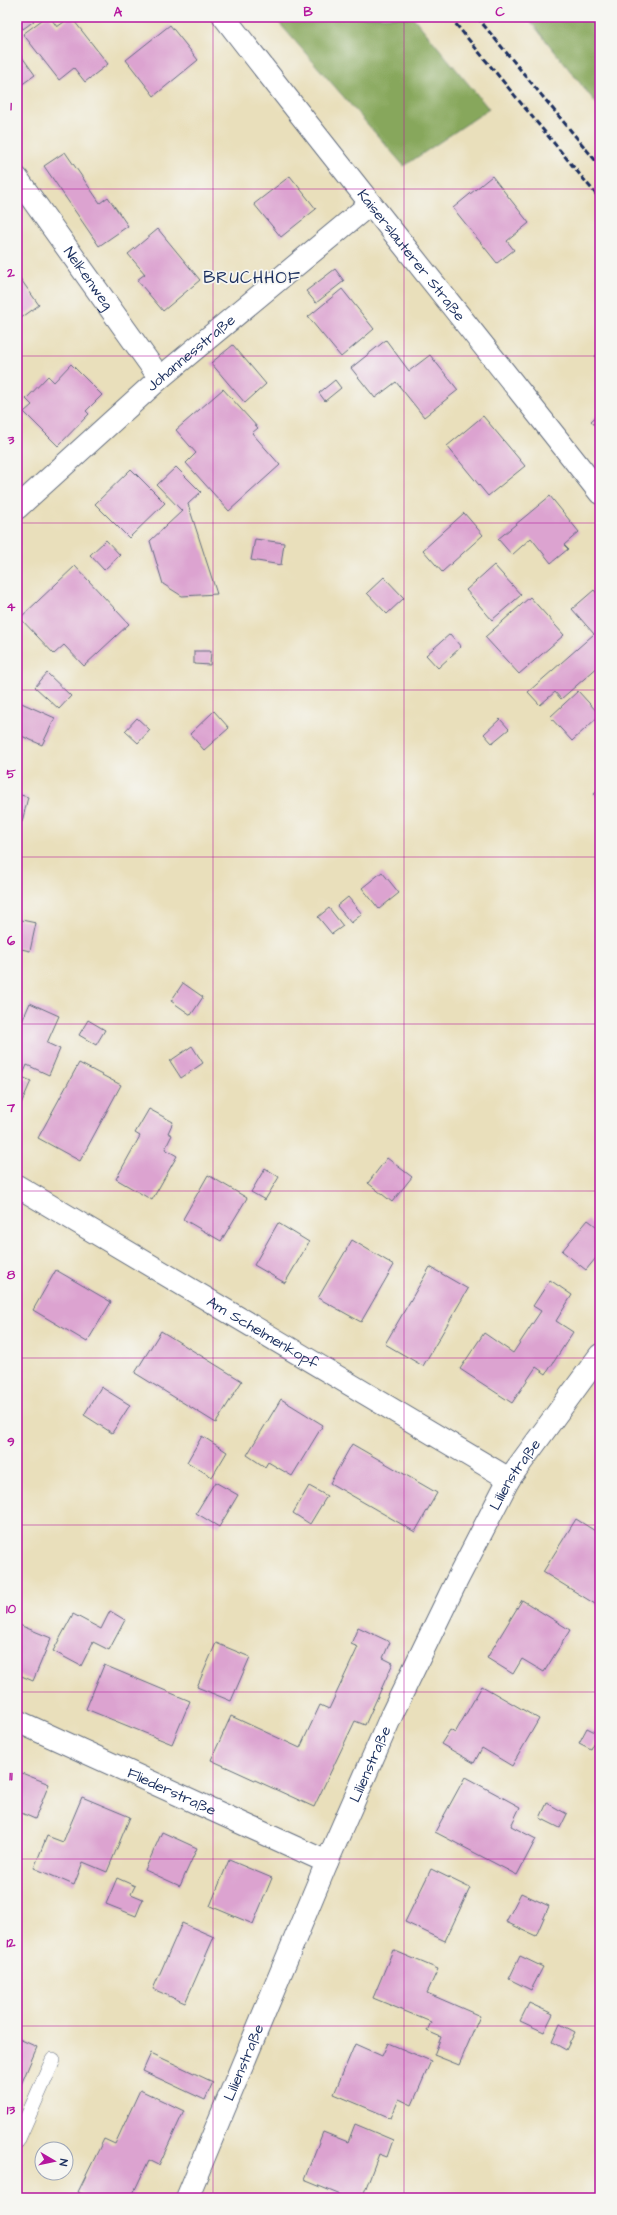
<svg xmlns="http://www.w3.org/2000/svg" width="617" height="2215" font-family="'Architects Daughter',sans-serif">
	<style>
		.forest { fill: #87a75b; stroke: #516b5c }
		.building { fill: #dca3d0 }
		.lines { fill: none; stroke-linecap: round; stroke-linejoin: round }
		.lane-casing { stroke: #636d7f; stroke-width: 16 }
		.street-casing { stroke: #636d7f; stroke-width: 24 }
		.secondary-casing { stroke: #636d7f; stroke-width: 24 }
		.lane { stroke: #fff; stroke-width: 15 }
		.street { stroke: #fff; stroke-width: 22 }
		.secondary { stroke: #fff; stroke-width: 22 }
		.rail { stroke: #1b2f5e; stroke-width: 3; stroke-dasharray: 6 3; stroke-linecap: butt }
		.grid { fill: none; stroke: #b5179e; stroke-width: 1; stroke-opacity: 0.55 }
		.labels { text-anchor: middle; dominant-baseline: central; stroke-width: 3.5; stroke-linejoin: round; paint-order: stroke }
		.street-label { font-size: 15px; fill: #1b2f5e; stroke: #f6f6f2 }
		.quarter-label { font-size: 17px; letter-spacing: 1px; fill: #1b2f5e; stroke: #f6f6f2 }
		.neatline { fill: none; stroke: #b5179e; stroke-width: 1.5 }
		.grid-label { font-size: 13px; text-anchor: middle; font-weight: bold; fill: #b5179e }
	</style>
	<rect width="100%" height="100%" fill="#f6f6f2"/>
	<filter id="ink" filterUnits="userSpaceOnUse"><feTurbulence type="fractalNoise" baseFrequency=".025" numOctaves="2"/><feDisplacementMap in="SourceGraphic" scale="8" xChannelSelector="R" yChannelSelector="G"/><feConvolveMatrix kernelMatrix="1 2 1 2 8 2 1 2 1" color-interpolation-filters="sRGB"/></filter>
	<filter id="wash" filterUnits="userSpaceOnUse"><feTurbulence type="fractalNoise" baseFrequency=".012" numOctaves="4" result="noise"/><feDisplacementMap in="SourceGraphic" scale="16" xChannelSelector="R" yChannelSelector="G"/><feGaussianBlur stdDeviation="0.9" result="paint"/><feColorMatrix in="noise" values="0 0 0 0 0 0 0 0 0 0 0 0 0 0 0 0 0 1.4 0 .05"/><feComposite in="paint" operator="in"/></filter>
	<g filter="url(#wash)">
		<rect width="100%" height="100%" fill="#e9dfbb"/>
		<g class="forest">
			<polygon points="274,17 413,17 489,109 404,166"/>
			<polygon points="527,17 600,17 600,108"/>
		</g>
		<g id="blocks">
			<g class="building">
				<polygon points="17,17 31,17 34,21 23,29 17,21"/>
				<polygon points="46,17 50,17 57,27 71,17 108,64 85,82 74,68 59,80 23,34"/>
				<polygon points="170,25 198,60 154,96 126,60"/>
				<polygon points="17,50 35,75 17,88"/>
				<polygon points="65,152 100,203 108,197 128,226 99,246 44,166"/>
				<polygon points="290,176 316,209 281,237 254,204"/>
				<polygon points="492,176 529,223 507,241 514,250 497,263 453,208"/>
				<polygon points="158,229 200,280 163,311 137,280 145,274 128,254"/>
				<polygon points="335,269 344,281 316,303 306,291"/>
				<polygon points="17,274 39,305 17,321"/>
				<polygon points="342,289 374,329 341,357 308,317"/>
				<polygon points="386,340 409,371 430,355 458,390 424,417 396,382 375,398 351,368"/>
				<polygon points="233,345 266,384 245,403 211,363"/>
				<polygon points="600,353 600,362 595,356"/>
				<polygon points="71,364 102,395 86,411 89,414 58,446 24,412 32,405 26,399 48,376 54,382"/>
				<polygon points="335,380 341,388 325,401 319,393"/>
				<polygon points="223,389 258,428 252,433 280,465 229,511 186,463 196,453 176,430"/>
				<polygon points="600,413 600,431 591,421"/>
				<polygon points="483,416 525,466 488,496 447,446"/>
				<polygon points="176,467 201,492 188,504 217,594 182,596 163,584 150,541 182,511 157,485"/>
				<polygon points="131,469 165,503 129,538 95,504"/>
				<polygon points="550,496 579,532 564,545 568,549 551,563 531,538 512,555 498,539"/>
				<polygon points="464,513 483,535 442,572 423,550"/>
				<polygon points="255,539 284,543 281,565 251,560"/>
				<polygon points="106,540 120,555 104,570 90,555"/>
				<polygon points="494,565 521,595 492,620 466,590"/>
				<polygon points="75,566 129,624 84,666 64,645 54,654 20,618"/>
				<polygon points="384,577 404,598 387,614 367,593"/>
				<polygon points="594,590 600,597 600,665 561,699 555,692 540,705 528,692 594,634 572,609"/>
				<polygon points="530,597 564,635 519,674 485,637"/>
				<polygon points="450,634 461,647 438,668 426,655"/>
				<polygon points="194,651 211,651 210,665 194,664"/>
				<polygon points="47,673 71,696 59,709 35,687"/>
				<polygon points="578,691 600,715 572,741 550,717"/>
				<polygon points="17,701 55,718 42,745 17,734"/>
				<polygon points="214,711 229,728 204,750 190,734"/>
				<polygon points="137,718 150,730 138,743 125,731"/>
				<polygon points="500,719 509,729 492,743 484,734"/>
				<polygon points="600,789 600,801 594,794"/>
				<polygon points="17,794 28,797 22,822 17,820"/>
				<polygon points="382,872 399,893 379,909 362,888"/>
				<polygon points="348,897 362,914 351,923 337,906"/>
				<polygon points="329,908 343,926 332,934 318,917"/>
				<polygon points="17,919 36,923 30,951 17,948"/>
				<polygon points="183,983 203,997 191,1015 171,1001"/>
				<polygon points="30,1003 59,1016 47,1043 60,1049 49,1075 27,1065 22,1077 31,1081 17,1113 17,1033"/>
				<polygon points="88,1020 105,1030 96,1045 79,1035"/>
				<polygon points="192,1046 203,1063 181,1078 170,1061"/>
				<polygon points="79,1063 121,1085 80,1161 38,1138"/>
				<polygon points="149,1109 173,1122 168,1133 172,1135 165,1149 177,1156 152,1200 116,1179 140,1136 135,1133"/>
				<polygon points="387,1158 412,1177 392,1202 368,1183"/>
				<polygon points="265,1168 279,1177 265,1200 251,1192"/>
				<polygon points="208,1175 247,1198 221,1241 183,1219"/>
				<polygon points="588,1220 600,1229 600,1253 586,1270 562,1251"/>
				<polygon points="278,1223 309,1242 285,1283 254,1265"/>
				<polygon points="352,1240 394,1265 361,1322 318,1298"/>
				<polygon points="430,1267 468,1289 423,1366 385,1344"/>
				<polygon points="56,1270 111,1302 87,1342 33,1310"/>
				<polygon points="550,1280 572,1295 556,1321 573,1332 546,1374 536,1367 512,1403 460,1369 484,1333 513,1353 541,1311 533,1306"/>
				<polygon points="161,1331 242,1381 216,1423 135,1373"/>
				<polygon points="101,1387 130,1405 112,1433 84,1415"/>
				<polygon points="281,1399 323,1425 292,1476 268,1462 265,1467 247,1455"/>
				<polygon points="202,1436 227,1452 212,1477 187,1462"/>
				<polygon points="352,1444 437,1493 415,1532 330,1483"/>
				<polygon points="215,1482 238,1495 219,1527 196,1513"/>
				<polygon points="309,1486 327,1496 310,1524 293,1513"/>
				<polygon points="576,1519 600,1534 600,1607 543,1572"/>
				<polygon points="522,1600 570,1630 544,1672 522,1659 513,1674 487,1658"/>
				<polygon points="110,1611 125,1620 109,1650 93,1642 81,1666 53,1651 73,1614 101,1629"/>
				<polygon points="17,1624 51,1638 33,1681 17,1674"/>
				<polygon points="358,1627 390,1642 383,1658 393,1663 365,1725 355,1721 314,1807 211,1760 231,1716 300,1748 320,1705 329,1709 358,1647 351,1644"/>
				<polygon points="216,1643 250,1657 231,1701 197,1687"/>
				<polygon points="104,1665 190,1701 172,1744 86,1709"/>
				<polygon points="482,1686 539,1719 512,1766 482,1748 474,1763 441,1744 450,1730 455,1733"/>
				<polygon points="587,1728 599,1734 591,1749 579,1743"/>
				<polygon points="17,1771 49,1784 35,1819 17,1811"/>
				<polygon points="465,1777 520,1807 511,1826 536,1839 517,1875 435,1832"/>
				<polygon points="82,1797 130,1817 107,1872 83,1862 74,1885 34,1868 47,1836 63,1842"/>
				<polygon points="547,1803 567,1814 560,1828 540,1818"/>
				<polygon points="162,1832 197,1848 180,1886 145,1870"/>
				<polygon points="229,1860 272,1878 253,1924 210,1906"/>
				<polygon points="431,1869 470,1888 445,1941 405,1922"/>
				<polygon points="117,1878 135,1886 131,1894 143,1899 136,1916 106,1904"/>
				<polygon points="521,1893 549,1906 536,1936 506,1922"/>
				<polygon points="182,1923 214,1937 185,2003 153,1989"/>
				<polygon points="393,1950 438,1969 427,1993 480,2016 459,2065 434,2055 441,2037 427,2031 431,2022 373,1998"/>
				<polygon points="520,1956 543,1967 531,1990 509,1979"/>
				<polygon points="529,2003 553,2014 544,2032 520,2021"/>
				<polygon points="560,2024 575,2032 566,2050 552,2042"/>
				<polygon points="17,2038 37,2047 17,2094"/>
				<polygon points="388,2043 431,2061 412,2105 399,2099 391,2118 334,2094 355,2044 382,2056"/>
				<polygon points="151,2053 213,2082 205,2100 143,2071"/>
				<polygon points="140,2090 184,2111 159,2165 149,2160 131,2198 91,2198 78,2192 104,2139 115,2144"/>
				<polygon points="355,2124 393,2140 387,2157 379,2154 362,2198 348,2198 304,2180 323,2132 348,2142"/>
			</g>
		</g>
	</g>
	<g filter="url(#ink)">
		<use href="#blocks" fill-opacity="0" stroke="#636d7f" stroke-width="1"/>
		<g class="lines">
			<defs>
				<polyline id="lane" points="17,2141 53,2060"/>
				<g id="street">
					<path id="s1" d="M17,178L160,378"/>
					<path id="s2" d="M17,508L160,378L370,204"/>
					<path id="s3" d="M17,1186L509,1479"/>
					<path id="s4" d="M17,1721L327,1862"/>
					<path id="s5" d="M187,2198L327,1862L392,1714L457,1580L509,1479L600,1355"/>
				</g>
				<g id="secondary">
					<path id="s6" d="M224,17C348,177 475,334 600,493"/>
				</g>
			</defs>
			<use href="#lane" class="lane-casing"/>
			<use href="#street" class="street-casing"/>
			<use href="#secondary" class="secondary-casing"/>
			<use href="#lane" class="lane"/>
			<use href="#street" class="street"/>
			<use href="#secondary" class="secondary"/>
			<g class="rail">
				<polyline points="450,17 600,199"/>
				<polyline points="477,17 600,166"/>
			</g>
		</g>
	</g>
	<path class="grid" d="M213,17V2198M404,17V2198M17,189H600M17,356H600M17,523H600M17,690H600M17,857H600M17,1024H600M17,1191H600M17,1358H600M17,1525H600M17,1692H600M17,1859H600M17,2026H600"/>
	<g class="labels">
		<g class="street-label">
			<text stroke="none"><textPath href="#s6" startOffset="303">Kaiserslauterer Straße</textPath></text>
			<text stroke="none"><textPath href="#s1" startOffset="123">Nelkenweg</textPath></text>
			<text stroke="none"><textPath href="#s2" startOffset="233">Johannesstraße</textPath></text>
			<text stroke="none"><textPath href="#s3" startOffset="286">Am Schelmenkopf</textPath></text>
			<text stroke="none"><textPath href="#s5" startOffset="795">Lilienstraße</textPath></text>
			<text stroke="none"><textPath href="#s5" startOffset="471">Lilienstraße</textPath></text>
			<text stroke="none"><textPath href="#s4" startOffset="170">Fliederstraße</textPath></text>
			<text stroke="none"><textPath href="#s5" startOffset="147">Lilienstraße</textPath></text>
		</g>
		<g class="quarter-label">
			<text x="252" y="278">BRUCHHOF</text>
		</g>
	</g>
	<rect width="617" height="2215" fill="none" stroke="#f6f6f2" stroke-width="44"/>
	<g transform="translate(54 2161) rotate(99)"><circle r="19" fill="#f6f6f2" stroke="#9ea6b7"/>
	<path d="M0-3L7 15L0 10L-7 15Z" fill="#b5179e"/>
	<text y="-6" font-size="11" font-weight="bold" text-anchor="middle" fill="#1b2f5e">N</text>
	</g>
	<rect x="22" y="22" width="573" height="2171" class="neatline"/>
	<g class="grid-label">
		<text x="118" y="16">A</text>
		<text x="308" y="16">B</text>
		<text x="500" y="16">C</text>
		<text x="11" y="110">1</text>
		<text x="11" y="277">2</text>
		<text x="11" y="444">3</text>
		<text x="11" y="611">4</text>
		<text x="11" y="778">5</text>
		<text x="11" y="945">6</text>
		<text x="11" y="1112">7</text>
		<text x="11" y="1279">8</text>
		<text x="11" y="1446">9</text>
		<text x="11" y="1613">10</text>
		<text x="11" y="1780">11</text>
		<text x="11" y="1947">12</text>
		<text x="11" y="2114">13</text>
	</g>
</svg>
